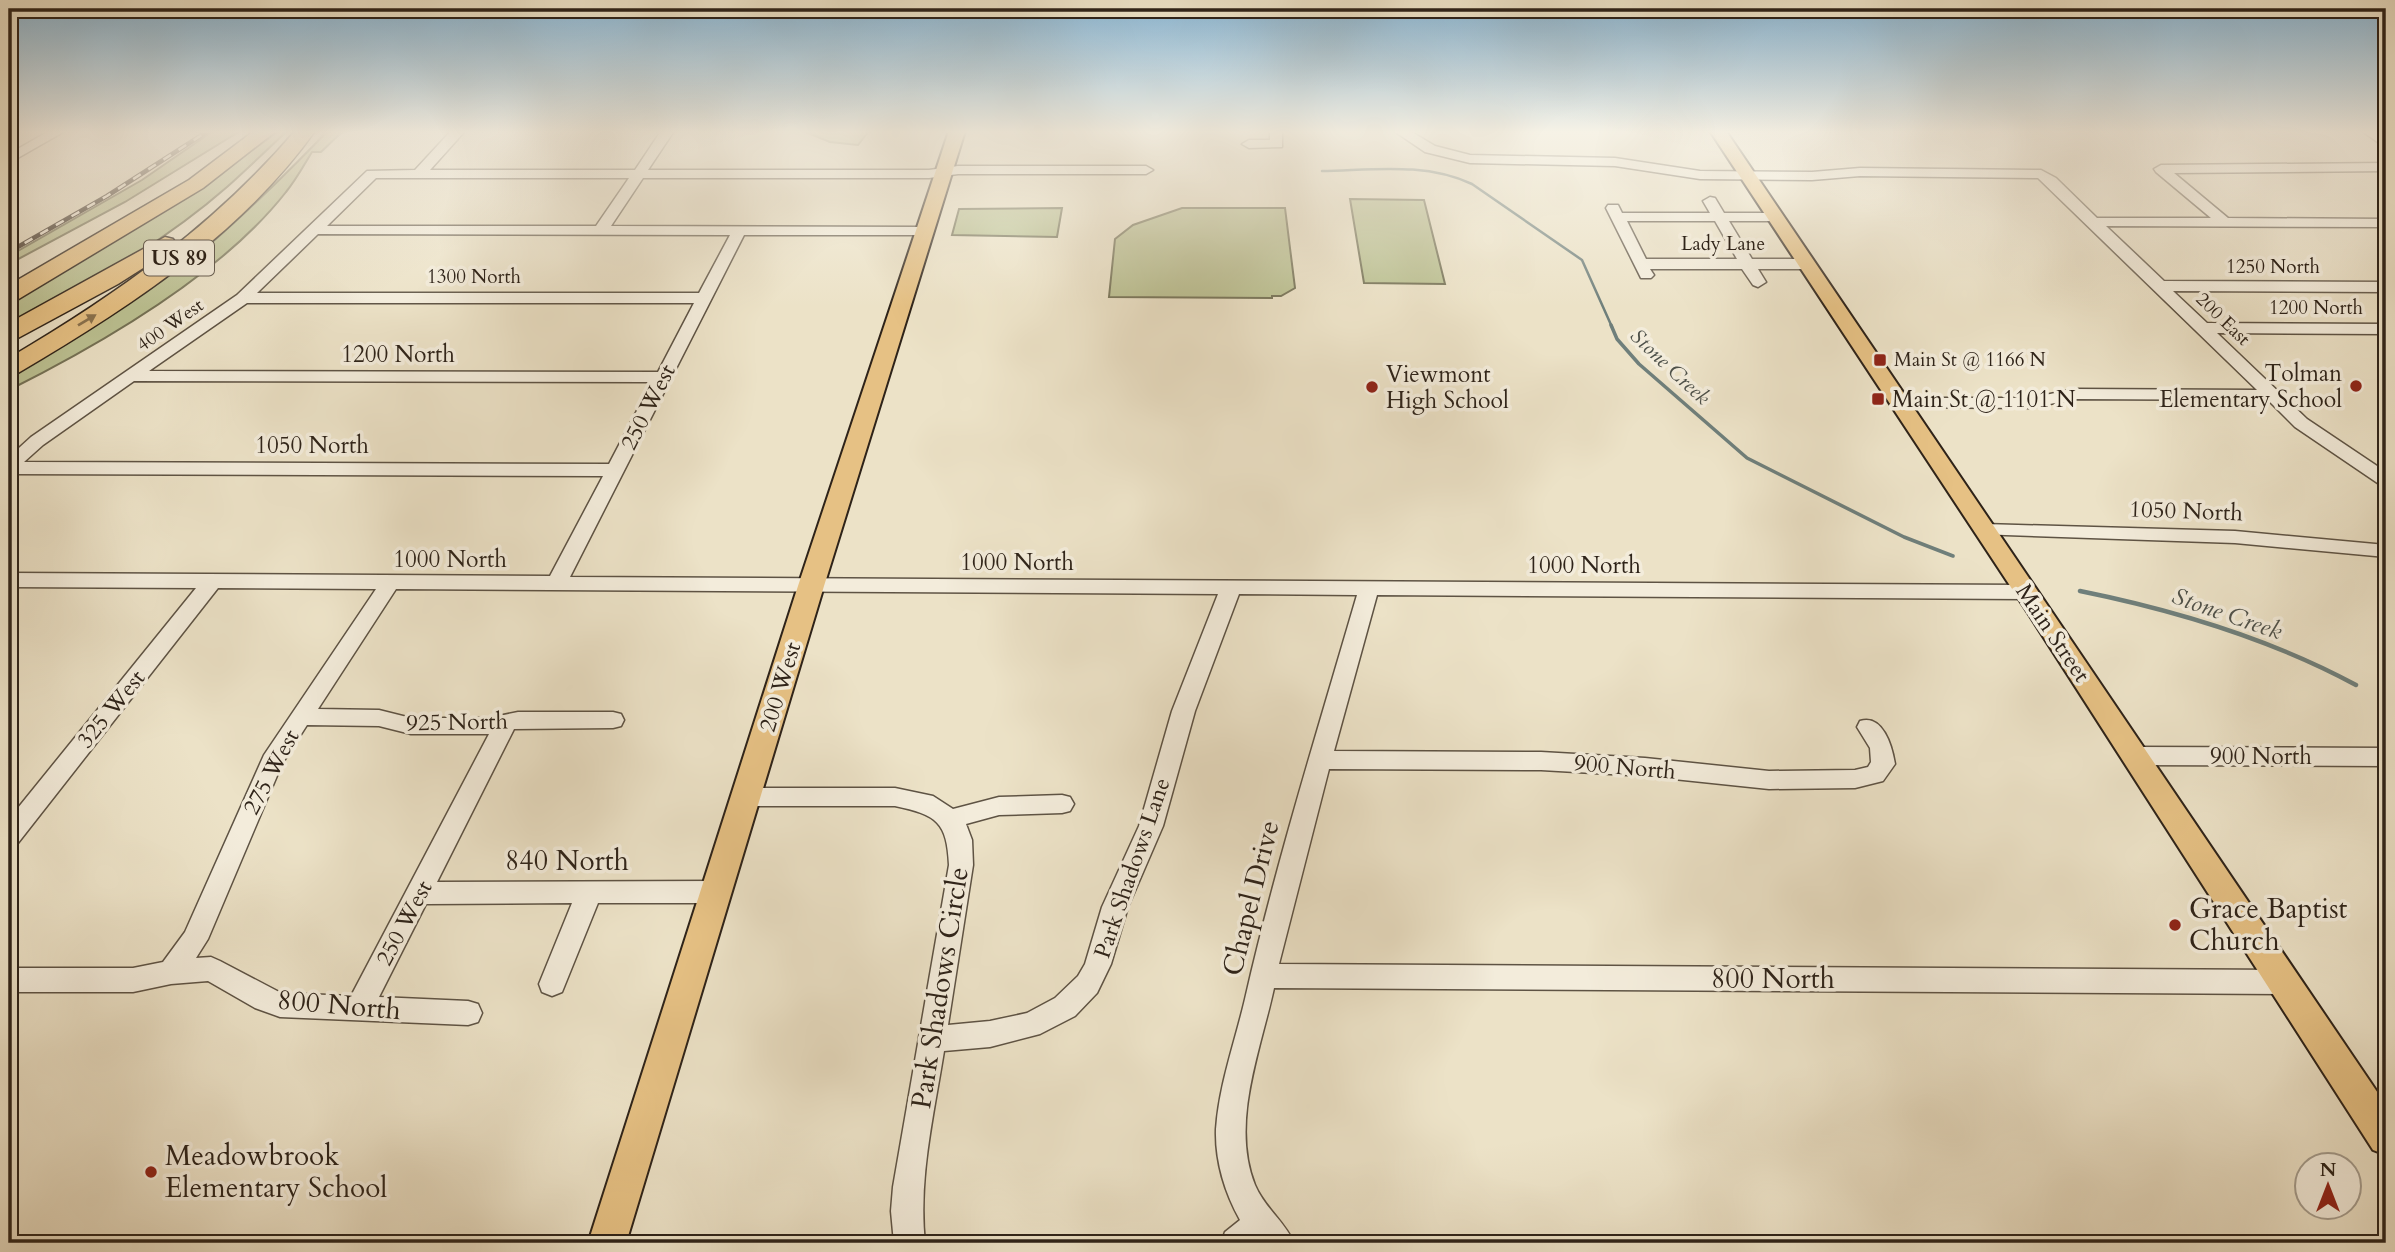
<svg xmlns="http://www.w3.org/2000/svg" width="2395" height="1252" font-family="Cardo,serif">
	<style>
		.green { fill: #bcc293; stroke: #757256; stroke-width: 2 }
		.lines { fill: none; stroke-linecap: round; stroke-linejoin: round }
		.stream-far2 { stroke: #6f7f7b; stroke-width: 2.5 }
		.stream-far1 { stroke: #6f7f7b; stroke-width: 3.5 }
		.stream { stroke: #6f7f7b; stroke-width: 4.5 }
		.minor-casing { stroke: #5e5344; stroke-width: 3 }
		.major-casing { stroke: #2e2319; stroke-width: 4 }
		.highway-casing { stroke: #2e2319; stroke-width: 3 }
		.minor { fill: #f3ecdb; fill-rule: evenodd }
		.major { fill: #e6c184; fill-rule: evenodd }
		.highway { fill: #e6c184; fill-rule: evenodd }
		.rail-casing { stroke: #2e2319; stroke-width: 4.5 }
		.rail { stroke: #f3ecdb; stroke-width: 2.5; stroke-dasharray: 9; stroke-linecap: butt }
		.oneway { fill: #8a724e }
		.poi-dot { fill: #8f2418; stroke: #f3ecdb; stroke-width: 2.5 }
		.labels { text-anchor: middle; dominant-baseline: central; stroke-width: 7; stroke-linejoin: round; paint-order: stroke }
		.far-street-label { font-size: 19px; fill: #2e2319; stroke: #f3ecdb }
		.far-poi-label { font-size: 19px; fill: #2e2319; stroke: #f3ecdb; text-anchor: start }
		.shield { fill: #f3ecdb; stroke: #695f53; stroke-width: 2 }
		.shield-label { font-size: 21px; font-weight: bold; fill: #2e2319 }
		.far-water-label { font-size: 21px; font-style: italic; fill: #4e514a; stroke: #f3ecdb }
		.street-label { font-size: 23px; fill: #2e2319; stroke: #f3ecdb }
		.poi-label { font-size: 23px; fill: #2e2319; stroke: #f3ecdb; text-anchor: start }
		.water-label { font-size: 24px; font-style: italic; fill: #4e514a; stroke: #f3ecdb }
		.near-street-label { font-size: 28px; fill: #2e2319; stroke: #f3ecdb }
		.near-poi-label { font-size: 28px; fill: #2e2319; stroke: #f3ecdb; text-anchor: start }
	</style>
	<rect width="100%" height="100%" fill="#ece2c7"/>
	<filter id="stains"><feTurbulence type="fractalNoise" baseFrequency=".00286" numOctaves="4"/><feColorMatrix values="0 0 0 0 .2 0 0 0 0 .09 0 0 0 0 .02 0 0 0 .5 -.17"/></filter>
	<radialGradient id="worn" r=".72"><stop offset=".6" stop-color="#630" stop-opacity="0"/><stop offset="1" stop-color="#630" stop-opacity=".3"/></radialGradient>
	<g class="green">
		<polygon points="213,131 240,131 125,202 9,264 9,256 142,180"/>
		<path d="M279,131H287C267,150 247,169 227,187C162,244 85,287 9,327V300L207,183Z"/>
		<path d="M327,131H343L321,152H312C304,165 296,180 286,192C222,274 101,344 9,390V374L81,332L168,273C190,270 307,154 327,131Z"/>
		<polygon points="803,131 869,131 858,145 830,142"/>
		<polygon points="1350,199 1424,200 1445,284 1364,283"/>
		<polygon points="1062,208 1057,237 952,235 959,209"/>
		<polygon points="1182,208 1285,208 1295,288 1281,296 1272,296 1272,298 1109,297 1115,239 1133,225"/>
	</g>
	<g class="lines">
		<path class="stream-far2" d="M1322,171C1373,170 1425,162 1472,184L1582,260L1612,327"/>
		<polyline class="stream-far1" points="1611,325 1617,339 1639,364 1747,458 1904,537 1953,556"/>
		<path class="stream" d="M2080,591C2174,610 2271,639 2356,685"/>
		<defs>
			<g id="minor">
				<polygon points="49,131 65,131 9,163 9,154"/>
				<path d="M451,131H465L430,170H635L661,131H674L648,170H929L958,166H1146L1153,170L1146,174H958L929,178H643L611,226L925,227L932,231L925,235H744L570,577L2025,585L2032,587L2035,592L2032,597L2025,599L1377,595L1334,751L1541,752L1645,758L1769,771L1855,770L1868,767L1871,762L1870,748L1857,727L1860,721C1883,714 1892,746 1895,764L1883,781L1855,788L1769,789L1645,776L1541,770L1329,769L1279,964L2284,970L2293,974L2297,982L2293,990L2284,994L1274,988C1261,1049 1230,1123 1255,1185C1264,1207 1285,1222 1294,1243H1221L1225,1232L1240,1220C1225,1193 1215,1161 1216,1129C1219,1085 1235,1042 1245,999C1276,863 1318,729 1357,595L1239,594L1195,711L1163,826L1128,907L1111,964L1097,993L1075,1016L1040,1034L990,1047L944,1051C934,1114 918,1179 925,1243H894L891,1211L893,1187L949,865C947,822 937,815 895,806H746L738,804L734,797L738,790L746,788H895L933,796L953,809L999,797L1062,795L1070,797L1074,804L1070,811L1062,813L999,815L966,824L972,840L973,865L948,1025L990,1021L1027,1013L1055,998L1078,976L1085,964L1102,907L1139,826L1172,711L1218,594L396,589L318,709L379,710L411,718H489L518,712H613L621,714L624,720L621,726L613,728L514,729L437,882L716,881L725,884L729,892L725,900L716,903H598L562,992L552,996L542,992L539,984L572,903L426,904L379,997L468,1001L478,1004L482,1013L478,1022L468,1025L280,1017L255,1008L208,981L171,984L133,992H9V968H133L163,962L185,932L264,755L376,589L218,588L18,843L9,846V819L196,588L9,587V573L550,576L603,476L9,474V457L31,437L237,295L367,171L415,170ZM376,178H629L596,226H327ZM318,234L730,235L699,293H257ZM247,303H694L658,372L149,371ZM134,381L652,382L609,464L24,462L43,445ZM307,725L379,726L411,734H489L351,996L281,993L220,961L211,957L196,958L208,939L282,764Z"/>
				<polygon points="1270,131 1282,131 1282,147 1249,148 1242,144 1249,140 1270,140"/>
				<polygon points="1394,131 1410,131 1435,146 1470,155 1615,158 1700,171 1812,172 1860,168 2041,170 2056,178 2097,218 2211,218 2156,172 2154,169 2161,165 2386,163 2386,171 2174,173 2228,218 2386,219 2386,227 2106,226 2164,281 2386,282 2386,292 2173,291 2207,323 2386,324 2386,334 2217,333 2307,419 2386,472 2386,486 2379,484 2295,427 2268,400 2074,399 2031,408 1893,407 1890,403 1893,399 1899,398 2031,398 2074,389 2257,390 2038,178 1860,176 1812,180 1700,179 1615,166 1470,163 1425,152"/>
				<polygon points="2362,131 2377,131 2386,138 2386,148"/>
				<path d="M1710,197L1715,198L1724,213H1775L1782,217L1775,221H1729L1752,259H1806L1814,264L1806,269H1758L1766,282L1758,287L1753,285L1742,269H1650L1654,275L1651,278H1641L1606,208L1608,205H1618L1622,213H1710L1703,201ZM1627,221H1715L1737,259H1646Z"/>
				<polygon points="1984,524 2235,531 2386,545 2386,557 2235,543 1977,534 1974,530 1977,526"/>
				<polygon points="2135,747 2386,748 2386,766 2135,765 2127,762 2123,756 2127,750"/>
			</g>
			<g id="major">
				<polygon points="949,131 965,131 824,586 626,1243 588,1243 798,586"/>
				<polygon points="1710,131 1726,131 2386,1105 2386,1155 2373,1150 2028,613"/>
			</g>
			<g id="highway">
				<polygon points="254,131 276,131 203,188 17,300 9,302 9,285 189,180"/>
				<path d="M295,131H315C240,236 127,309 18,373L9,375V358C116,295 214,226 295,131Z"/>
				<polygon points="165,237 173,239 176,244 173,249 118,284 18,338 9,340 9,323"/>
			</g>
		</defs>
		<use href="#minor" class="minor-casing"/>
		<use href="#major" class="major-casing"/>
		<use href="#highway" class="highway-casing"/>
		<use href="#minor" class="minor"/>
		<use href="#major" class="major"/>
		<use href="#highway" class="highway"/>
		<defs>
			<polyline id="rail" points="9,252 107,196 208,131"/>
		</defs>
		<use href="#rail" class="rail-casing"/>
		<use href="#rail" class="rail"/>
	</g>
	<defs><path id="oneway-solid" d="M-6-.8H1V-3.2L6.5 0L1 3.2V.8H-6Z" transform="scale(1.75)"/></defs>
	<use class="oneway" href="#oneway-solid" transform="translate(87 320) rotate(-31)"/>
	<linearGradient id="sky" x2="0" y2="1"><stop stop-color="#89b7d6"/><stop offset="0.43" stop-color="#f6f2e6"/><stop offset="1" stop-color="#f6f2e6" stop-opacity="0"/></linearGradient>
	<rect width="2395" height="307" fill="url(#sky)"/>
	<g class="poi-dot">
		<rect x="1873" y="353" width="14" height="14" rx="3.5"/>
		<circle cx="2356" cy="386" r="7"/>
		<circle cx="1372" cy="387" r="7"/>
		<rect x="1871" y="392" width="14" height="14" rx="3.5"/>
		<circle cx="2175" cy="925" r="7"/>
		<circle cx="151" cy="1172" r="7"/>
	</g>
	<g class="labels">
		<g class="far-street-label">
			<text x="1723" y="244">Lady Lane</text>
			<text x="2273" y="267">1250 North</text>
			<text x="474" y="277">1300 North</text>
			<text x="2316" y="308">1200 North</text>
			<text transform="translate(2223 319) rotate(44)">200 East</text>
			<text transform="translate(170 325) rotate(-35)">400 West</text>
		</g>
		<g class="far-poi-label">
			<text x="1894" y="360">Main St @ 1166 N</text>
		</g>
		<rect class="shield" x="144" y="240.5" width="70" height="35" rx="5"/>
		<g class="shield-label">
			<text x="179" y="258">US 89</text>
		</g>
		<g class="far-water-label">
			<text transform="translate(1670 367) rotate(43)">Stone Creek</text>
		</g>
		<g class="street-label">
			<text x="398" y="354">1200 North</text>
			<text transform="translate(648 407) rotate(-63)">250 West</text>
			<text x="312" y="445">1050 North</text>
			<text transform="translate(2186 511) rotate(2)">1050 North</text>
			<text x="450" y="559">1000 North</text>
			<text x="1017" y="562">1000 North</text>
			<text x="1584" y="565">1000 North</text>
			<text transform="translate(2053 633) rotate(56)">Main Street</text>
			<text transform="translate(780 687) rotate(-73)">200 West</text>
			<text transform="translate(111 709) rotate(-51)">325 West</text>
			<text transform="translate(457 722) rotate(-1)">925 North</text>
			<text x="2261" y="756">900 North</text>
			<text transform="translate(1625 767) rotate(5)">900 North</text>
			<text transform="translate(271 772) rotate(-62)">275 West</text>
			<text transform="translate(1132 868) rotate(-71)">Park Shadows Lane</text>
			<text transform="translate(404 923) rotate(-62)">250 West</text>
		</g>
		<g class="poi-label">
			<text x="2342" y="373" text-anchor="end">Tolman<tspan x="2342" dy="26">Elementary School</tspan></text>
			<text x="1386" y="374">Viewmont<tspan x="1386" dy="26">High School</tspan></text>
			<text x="1892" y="399">Main St @ 1101 N</text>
		</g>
		<g class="water-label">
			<text transform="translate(2227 614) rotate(19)">Stone Creek</text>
		</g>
		<g class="near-street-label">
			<text x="567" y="861">840 North</text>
			<text transform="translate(1251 898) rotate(-76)">Chapel Drive</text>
			<text x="1773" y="979">800 North</text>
			<text transform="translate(940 988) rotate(-81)">Park Shadows Circle</text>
			<text transform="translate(339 1005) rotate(5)">800 North</text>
		</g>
		<g class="near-poi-label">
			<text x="2189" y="909">Grace Baptist<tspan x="2189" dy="32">Church</tspan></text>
			<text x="165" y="1156">Meadowbrook<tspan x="165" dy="32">Elementary School</tspan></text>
		</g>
	</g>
	<rect width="2395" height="1252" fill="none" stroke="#ece2c7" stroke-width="35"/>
	<rect x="10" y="10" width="2374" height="1231" fill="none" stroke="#2e2319" stroke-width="3.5"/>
	<rect x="18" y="18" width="2360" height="1217" fill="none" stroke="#2e2319" stroke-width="2"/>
	<g transform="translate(2328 1186)"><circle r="33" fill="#f3ecdb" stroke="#a49c8d" stroke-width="2"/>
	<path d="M0-5L12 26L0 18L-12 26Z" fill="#8f2418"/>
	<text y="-10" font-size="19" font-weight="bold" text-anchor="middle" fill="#2e2319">N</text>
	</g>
	<rect width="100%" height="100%" filter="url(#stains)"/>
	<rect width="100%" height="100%" fill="url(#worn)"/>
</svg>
